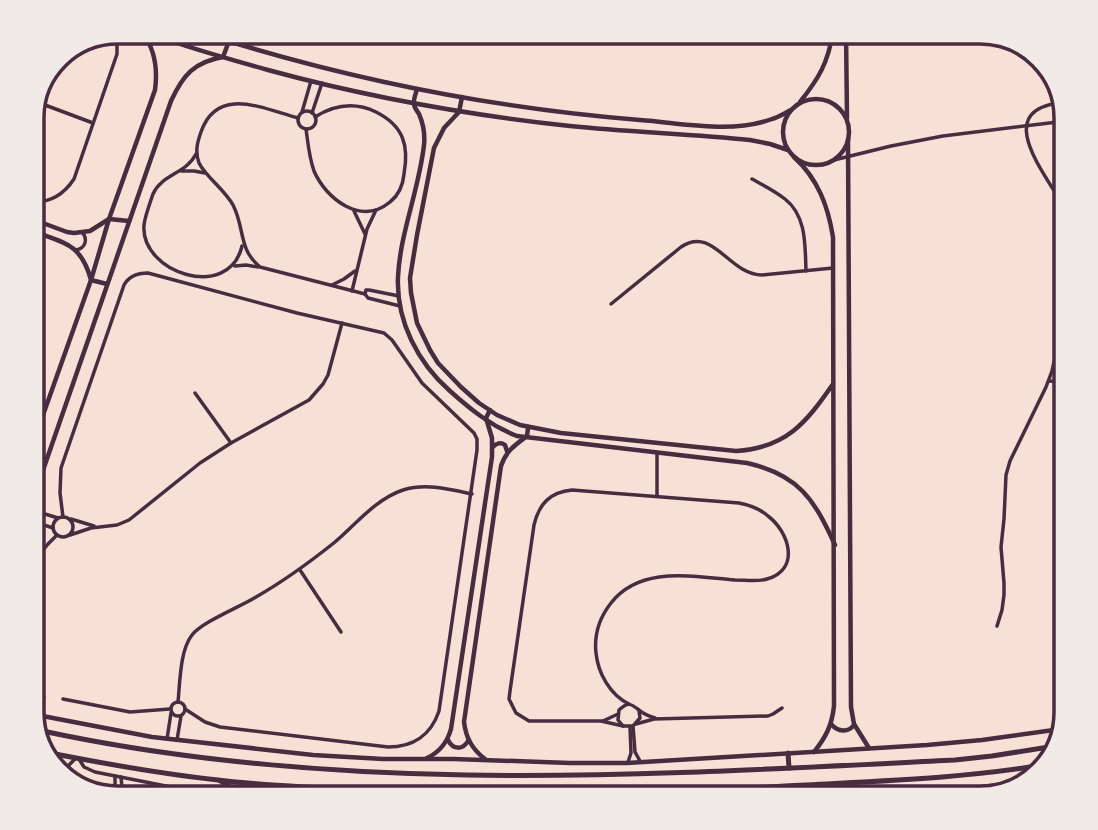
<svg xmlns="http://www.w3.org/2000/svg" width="1098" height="830" font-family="Signika,sans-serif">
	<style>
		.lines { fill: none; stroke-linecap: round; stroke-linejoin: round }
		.minor { stroke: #4a2c40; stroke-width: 3.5 }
		.tertiary { stroke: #4a2c40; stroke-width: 4.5 }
		.secondary { stroke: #4a2c40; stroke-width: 4.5 }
		.primary { stroke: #4a2c40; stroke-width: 5 }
		.rim { fill: none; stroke: #4a2c40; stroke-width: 3.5 }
	</style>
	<rect width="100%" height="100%" fill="#f7e1d7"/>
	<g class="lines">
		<g class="minor">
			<polyline points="37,102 93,123"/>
			<path d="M1059,103C989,112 1051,180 1066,211"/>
			<circle cx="307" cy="120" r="9"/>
			<polyline points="302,112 311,81"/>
			<polyline points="312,113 322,83"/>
			<path d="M298,118C264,109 217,85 201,132C197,143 195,152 199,163C206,177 224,189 233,205C245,228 238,249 260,267L365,294"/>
			<path d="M306,129C308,143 309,157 314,171C326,199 361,226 390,202C399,195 403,185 404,174C409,146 404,126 376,112C355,102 334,105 315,117"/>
			<path d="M196,154C186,174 162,174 153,194C150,203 145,216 144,225C140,273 229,302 242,246"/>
			<polyline points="834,160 891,146 943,136 1066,121"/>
			<polyline points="181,171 194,171 205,173"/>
			<path d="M752,179C763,185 775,191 785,199C807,216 805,247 806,271"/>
			<path d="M32,202C51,203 64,194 74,179L117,54V45L110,34"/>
			<polyline points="354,211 365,234"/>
			<path d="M76,250C86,248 88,239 82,232"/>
			<polyline points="235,266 246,265 258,267"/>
			<polyline points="332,285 344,279 355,271"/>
			<polyline points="352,291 367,229 376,210"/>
			<polyline points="399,296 369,290 366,290 365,294 368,298 400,306"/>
			<path d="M611,304L681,247C713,225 729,275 762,275L833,268"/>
			<path d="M32,309C39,289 43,274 32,255"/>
			<polyline points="1049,381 1066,382"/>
			<polyline points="195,393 231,443"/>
			<polyline points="32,405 45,408"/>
			<polyline points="657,496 657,453"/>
			<polyline points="32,510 58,518"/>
			<circle cx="63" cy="527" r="10"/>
			<path d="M63,517L60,493L61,468L124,285C129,276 137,273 148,273L297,313L384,333L392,340L422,383L474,433L477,439V450L439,711C431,735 413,747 388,747L220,727L205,722L185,709"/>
			<polyline points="71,519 94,526"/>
			<polyline points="32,521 53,528"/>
			<polyline points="70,535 91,528 117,525 129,520 200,463 231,443 309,400 323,384 328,375 342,323"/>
			<polyline points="32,564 48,544 57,535"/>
			<polyline points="300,570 341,632"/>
			<polyline points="997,626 1002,610 1004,595 1004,583 1001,547 1004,519 1006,475 1010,461 1046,387 1052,371 1057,349 1066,332"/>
			<polyline points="32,693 44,697"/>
			<polyline points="63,699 130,712 170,709"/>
			<circle cx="178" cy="709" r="7"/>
			<path d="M178,702C180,682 180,650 192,635C202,622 240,607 256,597C284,581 310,562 335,542C356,524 376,499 403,490C426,483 449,489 472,494"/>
			<path d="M639,711L640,718L633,726H623L618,720L619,710C628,702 630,703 639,710C643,714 649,716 655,718"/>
			<polyline points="603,721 618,714"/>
			<polyline points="636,724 654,719 768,716 773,714 782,708"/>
			<path d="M623,726L601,721H529L516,713L509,699L510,691L534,525C539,504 550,492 572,490L739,503C750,505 760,509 768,516C789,532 801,569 767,579C757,582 746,580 735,580C693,577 641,565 611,603C600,617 594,635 596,653C598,673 610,695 629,704"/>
			<polyline points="633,726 635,752 640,761"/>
			<polyline points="167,739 171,713"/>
			<polyline points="177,740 181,716"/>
			<polyline points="79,759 84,767 95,772 171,787 226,794 237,798"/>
			<polyline points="628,762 631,753 630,727"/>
			<polyline points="61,773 76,758"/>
			<polyline points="115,776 115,798"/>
			<polyline points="121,777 123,798"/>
		</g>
		<g class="tertiary">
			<path d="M147,32C186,48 227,58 268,70C367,97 468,115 570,126C630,132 690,134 750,140L770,144L788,150"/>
			<path d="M199,32C342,78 490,108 640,120C683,123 731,134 772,119C779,117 785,113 791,110"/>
			<polyline points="846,32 847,118"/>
			<path d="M417,89C416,93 413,100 414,104C414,108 417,110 419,114C423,123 425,135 424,145C419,190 400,233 398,277C396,321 418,363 450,391C470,409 491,426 517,436L747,463C799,475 814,499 835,545"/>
			<path d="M462,97L459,112L444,128L434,148L417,235L410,278L411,293L417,323L430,350L438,363L461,387L479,403L497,415L520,425L561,433L736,451C786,448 806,423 833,384"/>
			<circle cx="816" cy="132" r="33"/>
			<path d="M800,102C819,78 828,63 833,32"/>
			<polyline points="848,139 851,707 854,724 869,748"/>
			<path d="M794,157C818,179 828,206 833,237L834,706C832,725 826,737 814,752"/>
			<polyline points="32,219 67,232 74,233 90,231 109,219 129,221"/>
			<path d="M32,231C64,243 81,243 91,280L107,284"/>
			<path d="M32,446L91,280L109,219L155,90C158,68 155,49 142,32"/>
			<path d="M493,447C496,443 501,442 505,445L507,451"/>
			<path d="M32,502L171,101C183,75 194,62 223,57L229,41"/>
			<polyline points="32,714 152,737 313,755 383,759 454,759 570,763 627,763 927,745 982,740 1061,729"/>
			<path d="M831,724C838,732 848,733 854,725"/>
			<path d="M448,740C453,750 463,750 468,741"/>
			<path d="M427,758C440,752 447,743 451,729L492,457V438L486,418L490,410"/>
			<path d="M485,759C472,749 466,738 464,722L501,466C506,451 515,445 527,436L528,428"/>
			<polyline points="248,796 272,798"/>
			<polyline points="856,798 953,791 1028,781"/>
		</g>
		<polyline class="secondary" points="220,781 251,798"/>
		<g class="primary">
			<path d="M38,730C341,796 649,775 955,760L992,756L1055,746"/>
			<path d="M50,753C106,764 162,774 218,780C267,786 317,788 366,790C506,797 645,795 785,786C873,781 962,779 1049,764"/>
			<polyline points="788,753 789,768"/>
		</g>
	</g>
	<path d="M0 0H1098V830H0ZM118 44H980A74 74 0 0 1 1054 118V712A74 74 0 0 1 980 786H118A74 74 0 0 1 44 712V118A74 74 0 0 1 118 44Z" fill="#f1eae7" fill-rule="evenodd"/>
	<path class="rim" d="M118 44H980A74 74 0 0 1 1054 118V712A74 74 0 0 1 980 786H118A74 74 0 0 1 44 712V118A74 74 0 0 1 118 44Z"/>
</svg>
